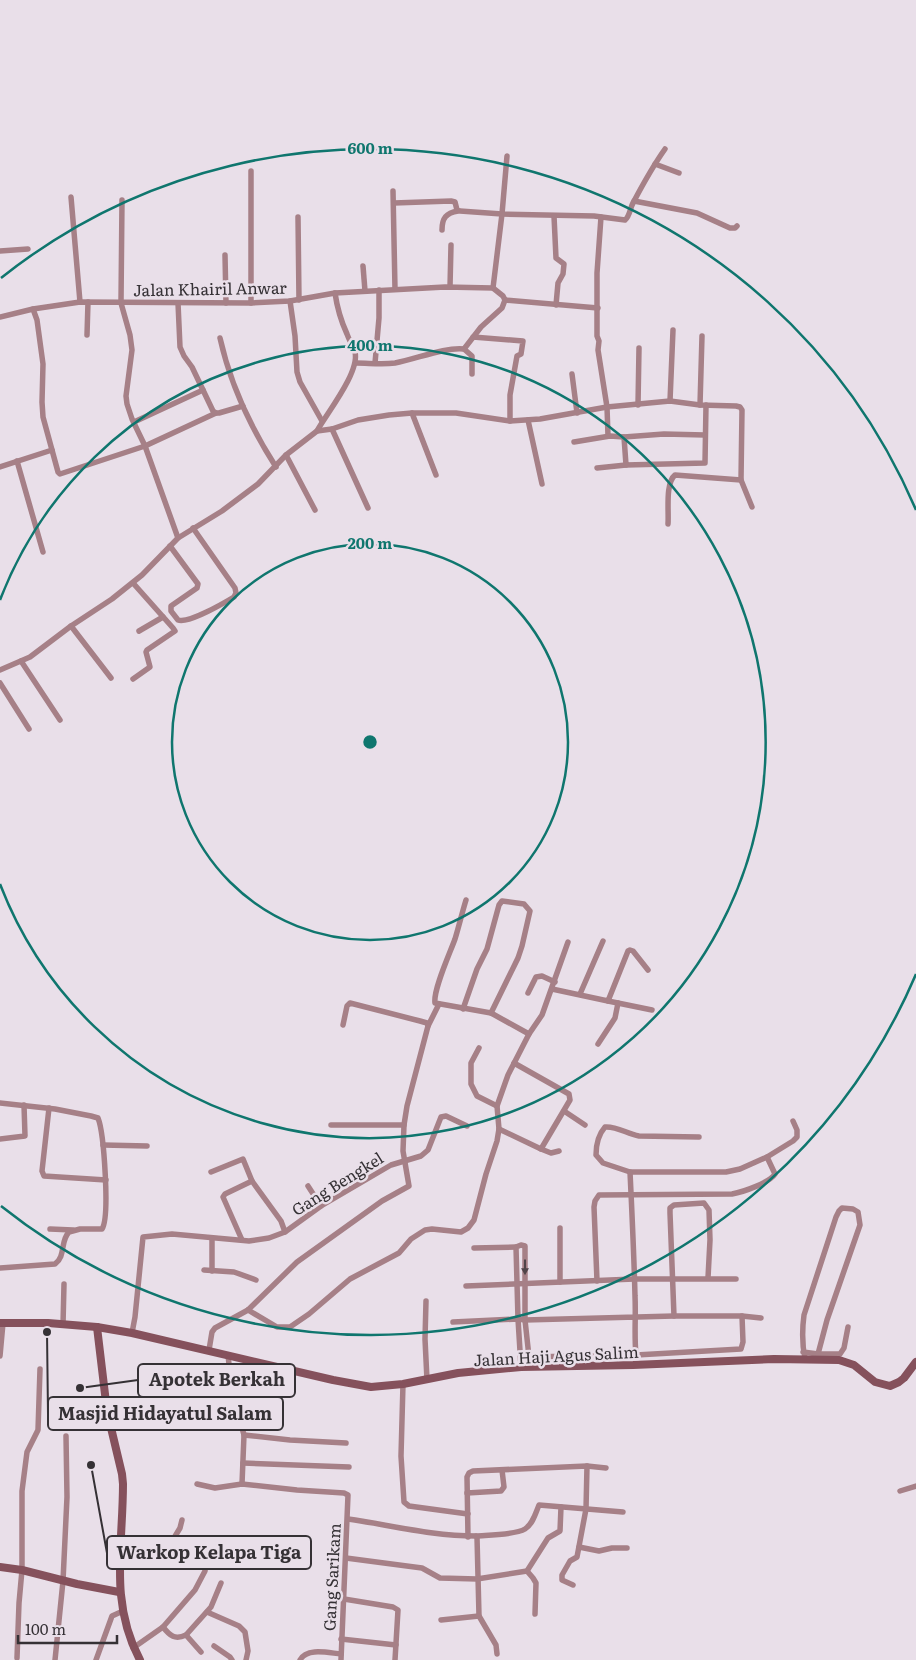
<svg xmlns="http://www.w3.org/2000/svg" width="916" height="1660" font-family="Literata,serif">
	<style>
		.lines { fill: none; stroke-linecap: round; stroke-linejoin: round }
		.street { stroke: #a68087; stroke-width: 5.5 }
		.secondary { stroke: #85515c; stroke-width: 8 }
		.oneway { fill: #51454a }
		.ring { fill: none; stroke: #0f766e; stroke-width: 2.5 }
		.labels { text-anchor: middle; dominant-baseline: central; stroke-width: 5; stroke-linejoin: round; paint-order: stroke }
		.street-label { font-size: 16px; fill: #353135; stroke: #e9dfe9 }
		.centre { fill: #0f766e; stroke: #e9dfe9; stroke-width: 2.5 }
		.ring-label { font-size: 15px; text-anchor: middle; font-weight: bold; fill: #0f766e; stroke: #e9dfe9; stroke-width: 5; stroke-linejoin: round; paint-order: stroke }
		.leader { fill: none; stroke: #353135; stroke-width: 2 }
		.callout-dot { fill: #353135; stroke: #e9dfe9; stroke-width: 2 }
		.callout { fill: #e9dfe9; stroke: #353135; stroke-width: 2 }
		.callout-label { font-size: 18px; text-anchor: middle; font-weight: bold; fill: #353135 }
	</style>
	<rect width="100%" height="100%" fill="#e9dfe9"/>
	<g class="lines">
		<g class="street">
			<polyline points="655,164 679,173"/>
			<polyline points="251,171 251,303"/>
			<polyline points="393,191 395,289"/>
			<polyline points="71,197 80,302"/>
			<polyline points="122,200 121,303 130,335 132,350 126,396 127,404 132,419 145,446 178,538"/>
			<polyline points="634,201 697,213 730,228 735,228 737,226"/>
			<path d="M394,203L451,201L455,202L457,210L460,211L502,214L594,216L625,220C630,216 630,208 633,203C643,184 653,166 665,149"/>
			<polyline points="554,216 556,258 564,264 563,274 558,283 556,305"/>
			<polyline points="298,217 299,300"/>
			<polyline points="601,217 597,273 597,336 599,341 598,350 607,407 608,436"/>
			<path d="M442,230C442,218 446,213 458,211"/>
			<polyline points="0,251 28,249"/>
			<polyline points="225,255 226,303"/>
			<polyline points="363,266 365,291"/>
			<polyline points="450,287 451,245"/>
			<polyline points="493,288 502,214 507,156"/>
			<polyline points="505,300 598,308"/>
			<polyline points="290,301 295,336 297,372 300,382 322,421"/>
			<polyline points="178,303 180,347 184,356 192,367 213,411 216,413 219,413 243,406"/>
			<polyline points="33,309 37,320 43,364 42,402 43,417 58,472 60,474 145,446 216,413"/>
			<polyline points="0,317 33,309 80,302 251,303 290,301 335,293 445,287 493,288 503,296 505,300"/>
			<polyline points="87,335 88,302"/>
			<polyline points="473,337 523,341 521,354 517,356 510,395 510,421"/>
			<path d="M220,338C230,383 251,428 276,467"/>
			<polyline points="464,349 472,356 472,374"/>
			<path d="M356,363C369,363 382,365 395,363C417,359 444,347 464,349L481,327L502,308L505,300"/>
			<polyline points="375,363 379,318 379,290"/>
			<polyline points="572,374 577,413"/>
			<polyline points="670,401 673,330"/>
			<polyline points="638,405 639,348"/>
			<polyline points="700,405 702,336"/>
			<polyline points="412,413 436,475"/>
			<polyline points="528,420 542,484"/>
			<polyline points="134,422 203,390"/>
			<polyline points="332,429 368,508"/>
			<path d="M317,431C327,413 360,372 355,352C353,346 349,340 347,334C341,321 337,307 335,293"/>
			<polyline points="624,437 626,465 705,463 706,405"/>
			<polyline points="574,442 610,436 624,437 664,434 705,435"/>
			<polyline points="286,455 315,510"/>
			<polyline points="17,461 43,552"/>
			<polyline points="0,467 52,450"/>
			<polyline points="597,468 626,465"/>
			<path d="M668,524C669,512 665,483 675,475L741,480"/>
			<path d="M170,546L198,584L197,588L171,606V611L178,620C188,624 224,603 234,597L236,593L235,588L193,528"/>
			<polyline points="133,583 173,628 175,631 147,650 146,652 150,667 133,679"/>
			<polyline points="71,626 111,678"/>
			<polyline points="139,631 163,617"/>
			<polyline points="21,661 60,720"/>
			<polyline points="0,670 30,657 71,626 112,599 142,575 178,538 222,511 258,484 286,455 317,431 332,429 358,420 389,415 412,413 456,413 510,421 540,419 607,407 670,401 700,405 736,406 740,407 742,410 741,480 752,507"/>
			<polyline points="0,683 29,729"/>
			<path d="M466,900C462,913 459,926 455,939C450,953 433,990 435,1003L491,1013L529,1034"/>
			<polyline points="552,989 608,1001 628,951 630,950 633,951 648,970"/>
			<polyline points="528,993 536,977 542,976 555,982"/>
			<polyline points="580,994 603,941"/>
			<polyline points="608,1001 652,1010"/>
			<polyline points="463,1009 477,969 487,949 499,905 502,901 524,904 530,911 522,946 518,958 491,1013"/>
			<polyline points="428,1026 439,1004"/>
			<polyline points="598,1044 615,1018 618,1003"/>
			<polyline points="479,1048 471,1063 471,1084 477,1096 497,1106"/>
			<path d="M0,1103L55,1109L91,1116L98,1118C104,1133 110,1217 102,1229H80L69,1232C60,1241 66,1256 55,1264L0,1268"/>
			<polyline points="49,1108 42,1171 44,1176 106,1180"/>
			<polyline points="564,1111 585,1125"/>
			<polyline points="331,1125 404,1125"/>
			<polyline points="499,1129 541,1149 570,1100 569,1094 514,1063"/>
			<polyline points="0,1139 25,1136 24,1105"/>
			<polyline points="103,1145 147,1146"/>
			<polyline points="541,1149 551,1153 559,1151"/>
			<polyline points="767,1157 793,1141 797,1137 797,1130 793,1121"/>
			<polyline points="211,1172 243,1159 252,1181"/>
			<polyline points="308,1186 321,1206"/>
			<polyline points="50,1229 73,1230"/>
			<polyline points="242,1240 223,1197 225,1194 252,1181 281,1221 285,1232"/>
			<polyline points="474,1248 516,1247"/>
			<polyline points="204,1270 234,1272 256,1280"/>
			<polyline points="212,1271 212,1238"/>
			<path d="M597,1281L594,1207L595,1201L599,1195L732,1194C743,1192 769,1183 775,1174L767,1157L740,1169L726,1172H630L603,1163L596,1155C596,1145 598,1135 605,1127C617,1126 627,1134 639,1136L699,1137"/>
			<polyline points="560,1282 560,1228"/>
			<polyline points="466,1286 634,1279 736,1279"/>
			<polyline points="426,1301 425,1339 427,1380"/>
			<polyline points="248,1310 277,1327 290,1327 309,1314 350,1279 399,1253 411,1239 425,1230 432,1229 461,1232 468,1228 474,1220 486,1174 497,1141 499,1129 497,1106 508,1075 529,1034 542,1015 568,942"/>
			<polyline points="674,1316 670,1213 670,1208 674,1205 704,1203 709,1210 710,1240 708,1278"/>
			<polyline points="742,1316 761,1318"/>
			<path d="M453,1322L518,1319L525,1320L674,1316H742L743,1342L741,1349L636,1355C634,1335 636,1316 635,1296C634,1255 632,1213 630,1172"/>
			<polyline points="63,1325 64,1284"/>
			<polyline points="132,1333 135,1317 143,1237 172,1234 249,1241 269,1238 285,1232 321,1206 391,1165 421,1156 428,1150 441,1117 446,1116 467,1126"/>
			<polyline points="209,1350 212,1332 215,1328 248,1310 297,1262 382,1201 409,1186 403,1151 404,1125 407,1106 428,1026 427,1023 420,1021 350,1003 347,1006 343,1025"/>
			<path d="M803,1352L818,1354L827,1320L860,1225L858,1212L853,1209L842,1208L839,1211L836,1217L804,1315C802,1330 802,1344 805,1359"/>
			<polyline points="818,1354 840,1354 844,1348 848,1327"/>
			<polyline points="228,1355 232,1392 244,1435 242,1484"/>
			<polyline points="0,1356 3,1323"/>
			<polyline points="525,1357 636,1355"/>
			<polyline points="521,1367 518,1319 516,1247 521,1245 525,1246 525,1320 530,1366"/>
			<polyline points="403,1384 401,1456 404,1502 409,1506 468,1514"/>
			<polyline points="244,1435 290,1440 346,1443"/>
			<polyline points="243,1463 349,1467"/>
			<polyline points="587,1466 606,1468"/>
			<polyline points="197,1484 215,1488 242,1484 297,1490 344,1493 348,1495 341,1660"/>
			<polyline points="900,1491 916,1486"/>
			<polyline points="467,1493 501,1491 504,1487 502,1470"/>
			<path d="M348,1519C390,1525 432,1536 476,1536L477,1537L479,1616L496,1645L497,1654"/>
			<path d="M476,1536C488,1535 515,1535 525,1529C533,1524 536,1512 539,1505L623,1512"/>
			<polyline points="468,1537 467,1477 469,1473 473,1471 587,1466 586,1509 577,1557 570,1561 562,1575 562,1580 573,1585"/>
			<polyline points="579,1547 599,1551 612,1548 627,1548"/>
			<polyline points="119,1554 158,1560 167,1560 174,1538 180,1528 182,1520"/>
			<polyline points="346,1558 422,1568 440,1578 477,1579 527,1571 548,1538 560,1531 561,1507"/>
			<polyline points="527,1571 533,1578 536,1583 535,1614"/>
			<polyline points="344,1599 393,1607 398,1610 395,1660"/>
			<polyline points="207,1612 239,1626 245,1632 248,1651 246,1660"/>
			<polyline points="441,1620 479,1616"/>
			<path d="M163,1627C170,1636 175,1640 186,1635L201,1652"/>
			<polyline points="186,1635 211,1607 221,1583"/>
			<polyline points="341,1639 396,1645"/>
			<polyline points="214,1646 230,1657 232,1660"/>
			<polyline points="133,1648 163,1627 195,1590 205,1571"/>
			<polyline points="17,1658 19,1603 22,1570 22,1491 27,1452 38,1430 40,1369"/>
			<polyline points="55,1660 63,1581 67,1497 66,1436"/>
			<polyline points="96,1660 112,1616 123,1611"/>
			<path d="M300,1660C307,1647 329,1653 341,1654"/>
		</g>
		<g class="secondary">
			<polyline points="0,1323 48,1323 97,1327 132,1333 333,1380 371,1387 403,1384 458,1373 521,1367 633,1365 774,1359 839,1360 854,1365 875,1382 890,1386 899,1382 904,1378 916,1362"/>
			<path d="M97,1327L107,1411L122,1474L123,1484C123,1546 109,1602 140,1660"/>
			<polyline points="0,1567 22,1570 77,1584 119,1592"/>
		</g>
	</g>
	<defs><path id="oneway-solid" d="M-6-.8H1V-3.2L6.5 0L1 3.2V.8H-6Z" transform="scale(1.25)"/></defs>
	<use class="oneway" href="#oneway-solid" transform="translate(525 1267) rotate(90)"/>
	<g class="ring">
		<circle cx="370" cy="742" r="198"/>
		<path d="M0 600A396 396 0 1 1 0 884"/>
		<path d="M916 974A593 593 0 0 1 1 1206M1 278A593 593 0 0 1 916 510"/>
	</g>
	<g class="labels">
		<g class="street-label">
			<text transform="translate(210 288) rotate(-1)">Jalan Khairil Anwar</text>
			<text transform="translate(337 1183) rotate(-32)">Gang Bengkel</text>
			<text transform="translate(556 1355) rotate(-3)">Jalan Haji Agus Salim</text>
			<text transform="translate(331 1577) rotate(-87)">Gang Sarikam</text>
		</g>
	</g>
	<circle cx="370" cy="742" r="8" class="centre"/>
	<g class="ring-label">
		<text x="370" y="154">600 m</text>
		<text x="370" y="351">400 m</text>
		<text x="370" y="549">200 m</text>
	</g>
	<path class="leader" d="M80 1388L138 1380M47 1332L48 1414M91 1465L107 1553"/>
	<g class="callout-dot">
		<circle cx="80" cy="1388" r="5"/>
		<circle cx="47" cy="1332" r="5"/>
		<circle cx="91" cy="1465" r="5"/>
	</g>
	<g class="callout">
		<rect x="138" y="1364" width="157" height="33" rx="5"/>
		<rect x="48" y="1397" width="235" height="33" rx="5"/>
		<rect x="107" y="1536" width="204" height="33" rx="5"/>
	</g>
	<g class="callout-label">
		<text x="217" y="1386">Apotek Berkah</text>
		<text x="165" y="1420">Masjid Hidayatul Salam</text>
		<text x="209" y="1559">Warkop Kelapa Tiga</text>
	</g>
	<path d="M18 1635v8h99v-8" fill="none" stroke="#353135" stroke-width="2.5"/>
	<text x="25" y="1635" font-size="15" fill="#353135" stroke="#e9dfe9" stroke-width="4" paint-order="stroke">100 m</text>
</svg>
